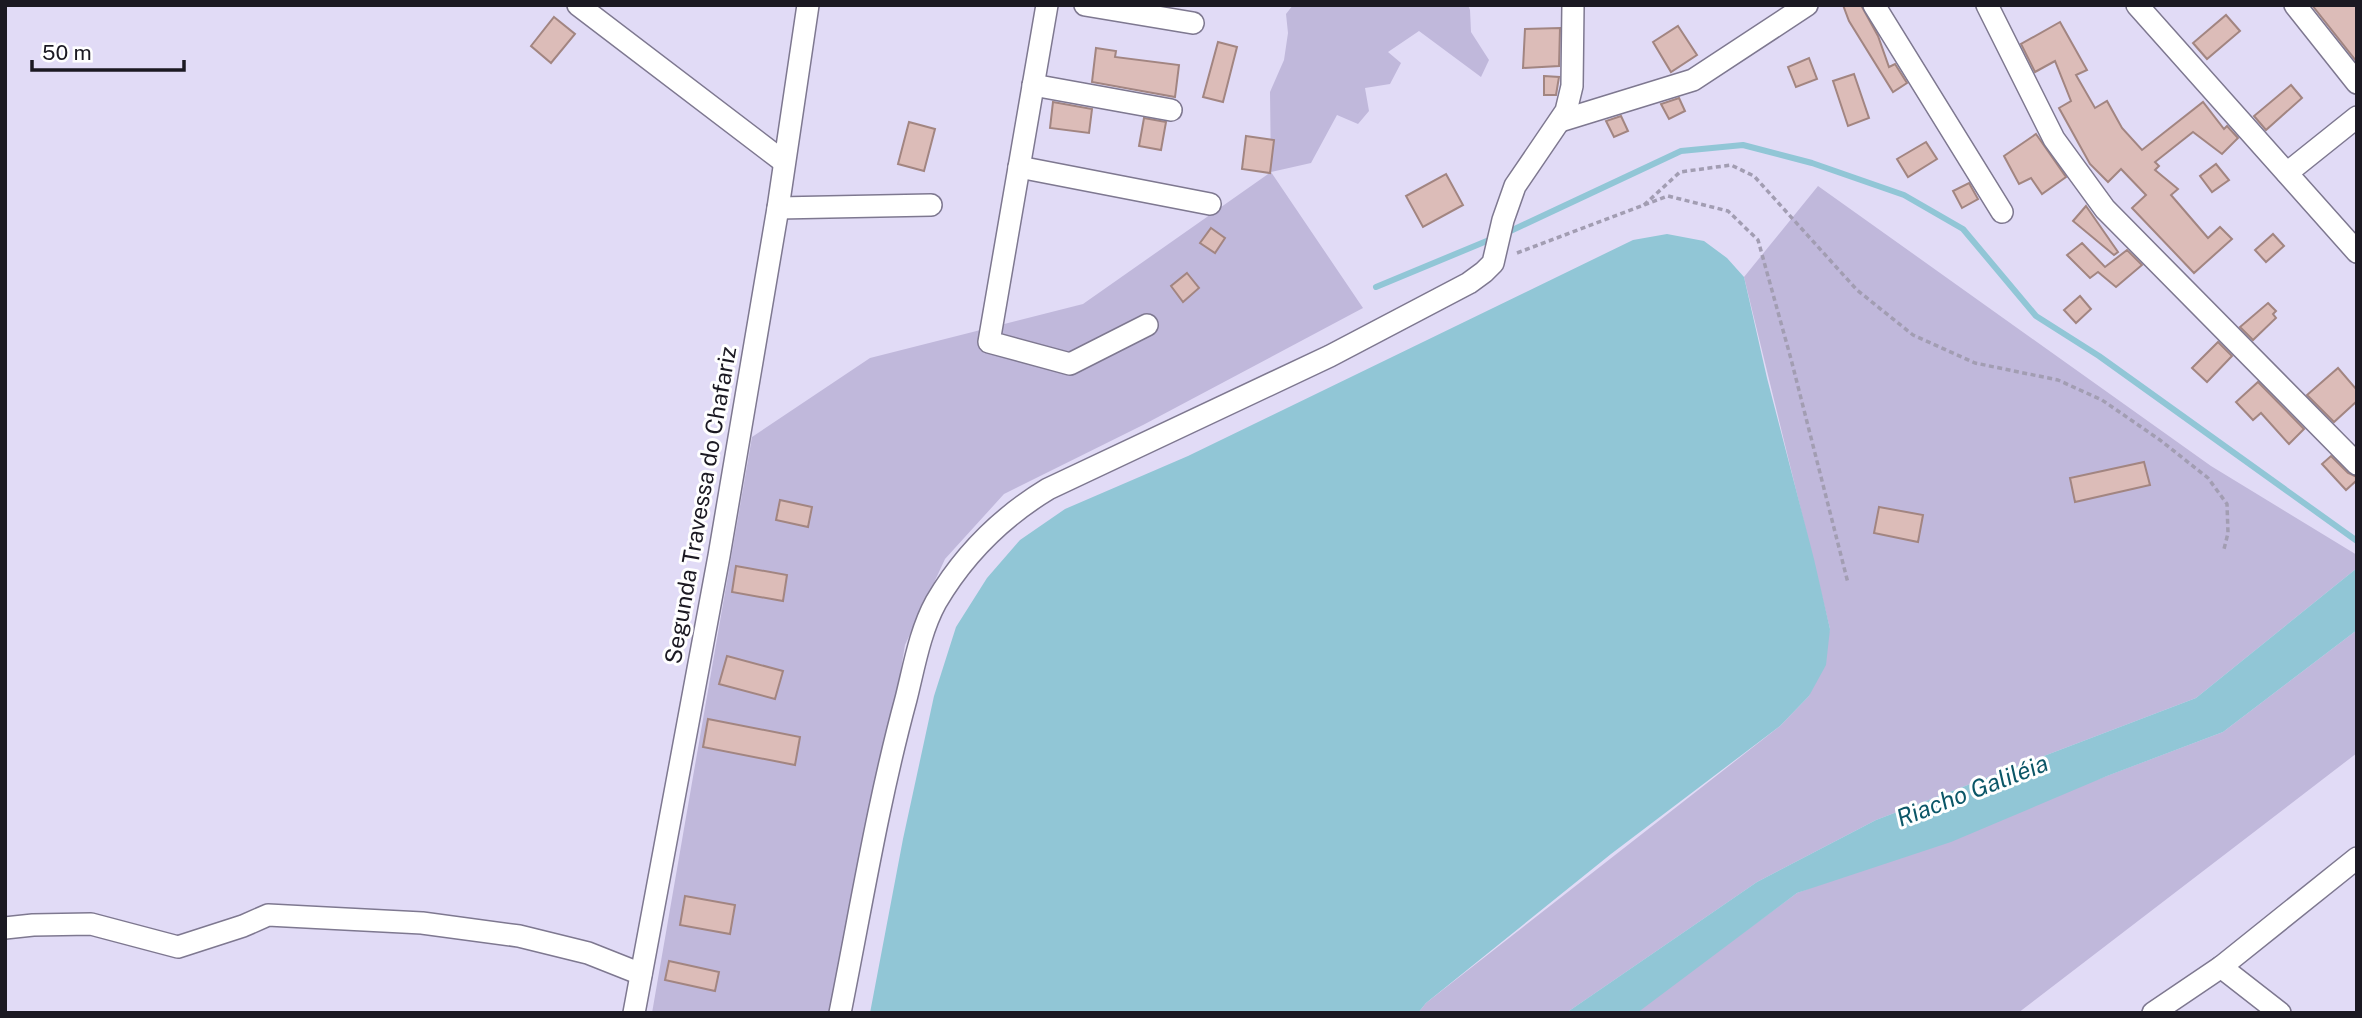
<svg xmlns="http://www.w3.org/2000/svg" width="2362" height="1018" font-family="'Public Sans',sans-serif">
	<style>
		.green { fill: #c0b8db }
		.water { fill: #91c6d6 }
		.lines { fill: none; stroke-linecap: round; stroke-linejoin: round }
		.stream { stroke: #91c6d6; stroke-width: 6 }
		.building { fill: #dcbcb8; stroke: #a28581; stroke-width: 2 }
		.minor-casing { stroke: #7e7890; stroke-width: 24 }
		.path { stroke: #a29db2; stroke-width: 3.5; stroke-dasharray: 5 3.5; stroke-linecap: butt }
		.minor { stroke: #fff; stroke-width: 21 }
		.labels { text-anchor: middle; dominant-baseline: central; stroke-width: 6; stroke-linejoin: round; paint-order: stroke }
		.street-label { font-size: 23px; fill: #1b1922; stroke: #fff }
		.water-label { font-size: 24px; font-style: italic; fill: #0b5667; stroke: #fff }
	</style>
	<rect width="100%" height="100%" fill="#e1dbf6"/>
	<g class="green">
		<polygon points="1293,5 1468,5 1470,10 1471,32 1489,60 1481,77 1419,31 1388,52 1401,63 1390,84 1365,88 1369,111 1358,124 1337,115 1311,163 1271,172 1363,308 1143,425 1004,494 945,559 905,645 868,869 841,1013 652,1013 752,437 870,358 1083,304 1271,172 1270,92 1284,60 1288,33 1286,14"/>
		<polygon points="1818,186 2211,466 2357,555 2357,568 2196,698 1876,820 1757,882 1566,1013 1418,1013 1426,1003 1780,726 1809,696 1830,629 1744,277"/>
		<polygon points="2357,630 2357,753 2018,1013 1634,1013 1797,893 2223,732"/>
	</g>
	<g class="water">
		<polygon points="1667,234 1704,241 1727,258 1744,277 1767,378 1814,559 1830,629 1826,665 1809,696 1780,726 1611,854 1426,1003 1418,1013 870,1013 903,839 934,696 956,627 987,578 1020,540 1065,509 1188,456 1633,240"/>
		<polygon points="2357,568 2357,630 2223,732 2107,776 1951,842 1797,893 1637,1013 1566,1013 1757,882 1876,820 2196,698"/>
	</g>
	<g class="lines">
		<g class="stream">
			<polyline points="1504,234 1681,151 1743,145 1812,163 1904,195 1963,229 2036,316 2099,356 2357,541"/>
			<polyline points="1376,287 1494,238"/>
		</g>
	</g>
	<g class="building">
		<polygon points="1843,5 1861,5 1878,36 1889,67 1895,64 1907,83 1893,92 1849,21"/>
		<polygon points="2312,5 2357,5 2357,62"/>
		<polygon points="2226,15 2240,31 2207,59 2193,43"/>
		<polygon points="554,17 575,34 551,63 531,46"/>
		<polygon points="2060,22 2087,70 2076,75 2095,108 2107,101 2122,128 2142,150 2203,102 2224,129 2227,126 2238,138 2222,154 2193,132 2155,162 2159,166 2155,170 2178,189 2171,195 2208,238 2220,227 2232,239 2194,273 2132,208 2146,195 2121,169 2108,182 2090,164 2059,108 2071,101 2055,61 2035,72 2021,44"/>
		<polygon points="1678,26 1697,55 1671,72 1653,42"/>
		<polygon points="1560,28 1559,66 1523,68 1525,29"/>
		<polygon points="1218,42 1237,47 1223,102 1203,97"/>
		<polygon points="1096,48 1116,51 1115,57 1179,65 1175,97 1092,82"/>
		<polygon points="1809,58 1817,79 1796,87 1788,67"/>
		<polygon points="1854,74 1869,118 1848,126 1833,81"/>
		<polygon points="1544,76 1559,77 1556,95 1544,95"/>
		<polygon points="2291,85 2302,98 2266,130 2254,116"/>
		<polygon points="1679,98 1685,111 1669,119 1661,104"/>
		<polygon points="1053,102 1092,109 1089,133 1050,128"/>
		<polygon points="1621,116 1628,131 1614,137 1606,121"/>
		<polygon points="1144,118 1166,122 1161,150 1139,146"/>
		<polygon points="909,122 935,129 924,171 898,164"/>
		<polygon points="2036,134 2066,177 2042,194 2031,178 2019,184 2004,156"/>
		<polygon points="1246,136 1274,140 1270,173 1242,169"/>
		<polygon points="1926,142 1937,159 1908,177 1897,159"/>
		<polygon points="2216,164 2229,180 2212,192 2200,176"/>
		<polygon points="1446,174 1463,205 1423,227 1406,196"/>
		<polygon points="1969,183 1978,199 1962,208 1953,191"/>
		<polygon points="2086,206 2118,252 2114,255 2073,221"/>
		<polygon points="1211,228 1225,238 1215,253 1200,243"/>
		<polygon points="2273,234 2284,246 2266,262 2255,250"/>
		<polygon points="2082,243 2105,267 2127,250 2142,265 2116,287 2098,272 2090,278 2067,255"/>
		<polygon points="1187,273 1199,288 1183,302 1171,286"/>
		<polygon points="2080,296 2091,309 2076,323 2064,310"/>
		<polygon points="2268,303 2276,311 2273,314 2276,318 2253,340 2240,327"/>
		<polygon points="2218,342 2232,356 2207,382 2192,368"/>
		<polygon points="2338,368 2357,390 2357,401 2334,422 2307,395"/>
		<polygon points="2258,382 2304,429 2289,444 2261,413 2253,420 2236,402"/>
		<polygon points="2331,456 2348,473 2357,477 2357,480 2346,490 2322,464"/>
		<polygon points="2144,462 2150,485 2075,502 2070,478"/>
		<polygon points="780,500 812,507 808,527 776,520"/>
		<polygon points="1879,507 1923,515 1918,542 1874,533"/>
		<polygon points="736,566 787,575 783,601 732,592"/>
		<polygon points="727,656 783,671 775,699 719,684"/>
		<polygon points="708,719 800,737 795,765 703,747"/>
		<polygon points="685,896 735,905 730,934 680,925"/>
		<polygon points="669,961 719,972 715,991 665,980"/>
	</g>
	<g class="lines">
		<defs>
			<g id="minor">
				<polyline points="578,5 784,162"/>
				<polyline points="1047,5 989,342 1070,364 1147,325"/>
				<polyline points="1085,5 1193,23"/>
				<polyline points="1874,5 2002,212"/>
				<polyline points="1987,5 2054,139 2105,209 2357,464"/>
				<polyline points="2137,5 2357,252"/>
				<polyline points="2295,5 2357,83"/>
				<polyline points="1033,85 1171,110"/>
				<polyline points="1560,121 1693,80 1807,5"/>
				<polyline points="1019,167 1210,204"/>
				<polyline points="2287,173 2357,117"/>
				<polyline points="778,208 931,205"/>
				<polyline points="5,928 33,925 91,924 178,947 243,926 268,915 422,923 519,936 588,953 641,974"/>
				<polyline points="2221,967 2280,1013"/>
				<polyline points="634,1013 719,556 778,208 808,5"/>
				<path d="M840,1013C861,908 878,802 906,699C914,667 920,631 936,602C963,556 1002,517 1048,489L1330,356L1469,283L1484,272L1493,263L1503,220L1515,186L1566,111L1572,86L1573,5"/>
				<polyline points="2153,1013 2221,967 2357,858"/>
			</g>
		</defs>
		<use href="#minor" class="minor-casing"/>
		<g class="path">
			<polyline points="1644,205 1680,172 1731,165 1754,176 1857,290 1913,335 1975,363 2058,380 2102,400 2160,440 2208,478 2227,504 2228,533 2224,549"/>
			<polyline points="1517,253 1668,196 1728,211 1758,240 1791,359 1848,583"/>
		</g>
		<use href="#minor" class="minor"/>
	</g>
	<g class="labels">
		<g class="street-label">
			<text transform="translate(700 505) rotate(-80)">Segunda Travessa do Chafariz</text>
		</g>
		<g class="water-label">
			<text transform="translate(1972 790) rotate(-21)">Riacho Galiléia</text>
		</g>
	</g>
	<rect width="2362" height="1018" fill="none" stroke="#1b1922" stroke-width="14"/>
	<path d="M32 60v10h152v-10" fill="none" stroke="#1b1922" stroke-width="3.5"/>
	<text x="42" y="60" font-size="21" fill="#1b1922" stroke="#ffffff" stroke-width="5" paint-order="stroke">50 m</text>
</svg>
